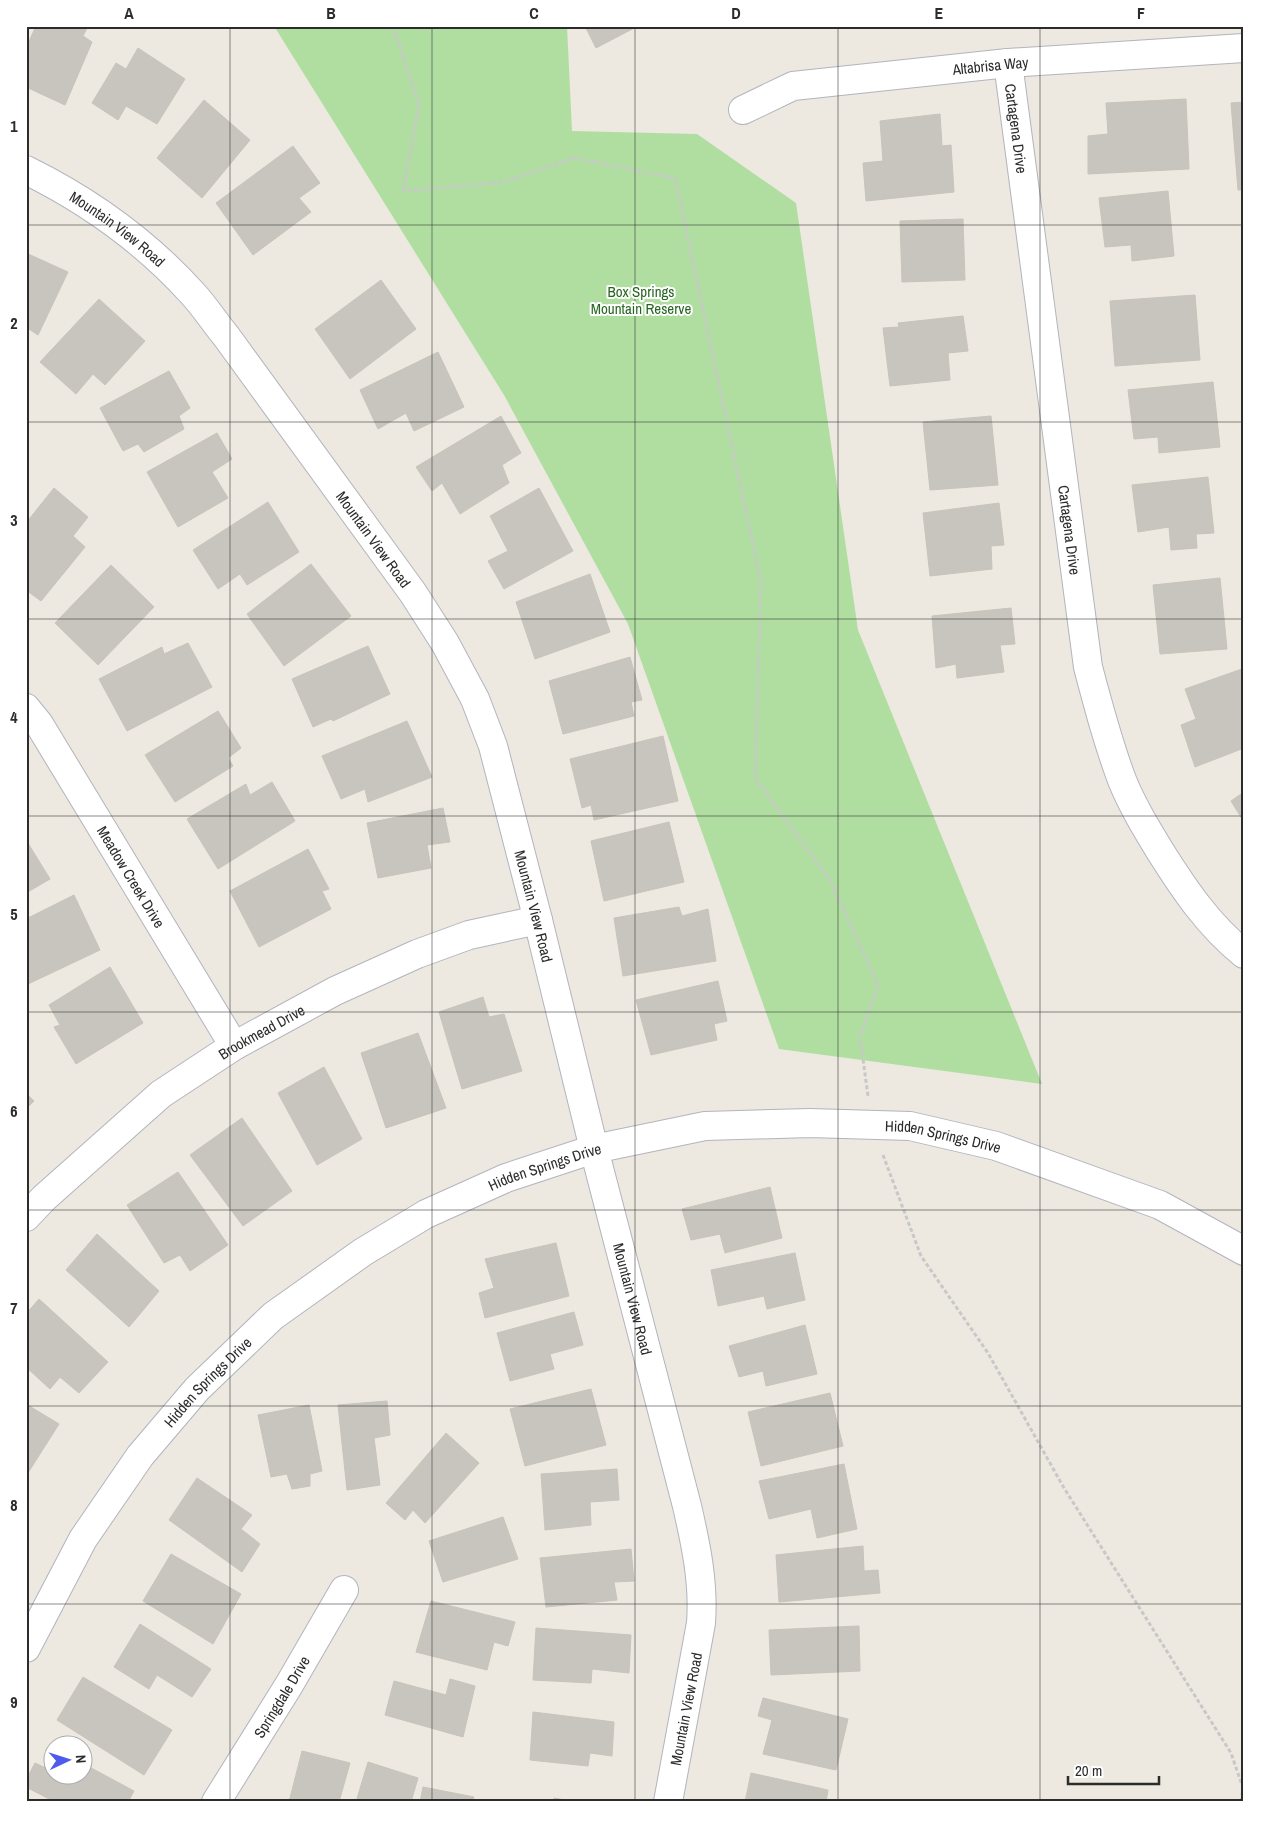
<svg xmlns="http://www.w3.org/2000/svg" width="1270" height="1828" font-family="'Archivo Narrow',sans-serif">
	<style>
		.green { fill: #b0dea1 }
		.building { fill: #c8c5bf; stroke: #c8c4b9 }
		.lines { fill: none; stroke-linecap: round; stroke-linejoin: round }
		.minor-casing { stroke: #b3b4be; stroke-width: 30 }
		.path { stroke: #c8c8c8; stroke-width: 3; stroke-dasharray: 4 2.5; stroke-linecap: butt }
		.minor { stroke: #fff; stroke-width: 28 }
		.grid { fill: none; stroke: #2c2c2c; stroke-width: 1; stroke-opacity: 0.55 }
		.labels { text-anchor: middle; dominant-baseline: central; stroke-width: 4; stroke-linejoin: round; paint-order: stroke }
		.street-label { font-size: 15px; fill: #2c2c2c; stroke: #fff }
		.park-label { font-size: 15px; fill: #286521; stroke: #fff }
		.neatline { fill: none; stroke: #2c2c2c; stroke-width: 2 }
		.grid-label { font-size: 16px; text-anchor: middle; font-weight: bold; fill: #2c2c2c }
	</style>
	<rect width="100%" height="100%" fill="#ede8e0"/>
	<polygon class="green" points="274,26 567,26 572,131 697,134 796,203 858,630 1042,1084 779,1049 628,624 504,395"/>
	<g class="building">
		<polygon points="36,26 88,26 83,36 92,42 65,105 26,87 26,48"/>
		<polygon points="585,26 638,26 596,48"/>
		<polygon points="138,48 185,79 157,124 126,106 118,120 92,103 116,63 126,69"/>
		<polygon points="1186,99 1189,169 1088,174 1088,136 1108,134 1106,103"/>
		<polygon points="204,100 250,140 202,198 157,158"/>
		<polygon points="1244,102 1244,190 1238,190 1231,103"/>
		<polygon points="940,114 942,146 951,145 954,192 866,201 863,163 883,161 880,121"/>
		<polygon points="293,146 320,183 299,198 311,212 253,255 216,203"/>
		<polygon points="1168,191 1174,256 1132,261 1131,245 1105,247 1099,198"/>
		<polygon points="963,219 965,280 902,282 900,221"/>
		<polygon points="26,253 68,272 38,335 29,329 26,337"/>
		<polygon points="381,280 416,329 350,379 315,329"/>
		<polygon points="1195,295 1200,360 1115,366 1110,301"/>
		<polygon points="99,299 145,341 105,385 93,374 76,394 40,362"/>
		<polygon points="963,316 968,351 948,353 950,380 890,386 883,328 899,327 898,323"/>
		<polygon points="438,352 464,407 414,431 406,413 378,429 360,390"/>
		<polygon points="169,371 190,408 179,416 184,429 144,452 138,444 123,451 100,408"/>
		<polygon points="1213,382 1220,447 1159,453 1158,437 1134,439 1128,390"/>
		<polygon points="501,416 521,453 502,465 509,483 460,514 442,483 432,491 416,467"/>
		<polygon points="991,416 998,485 930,490 923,422"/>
		<polygon points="217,433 232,459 212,472 228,498 178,527 147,472"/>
		<polygon points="1208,477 1214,533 1196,534 1197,548 1171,550 1169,527 1138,532 1132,485"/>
		<polygon points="54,488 88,517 73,536 85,547 41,601 26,590 26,523"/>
		<polygon points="539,488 573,551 504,589 488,561 508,551 490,516"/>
		<polygon points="268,502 299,552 247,585 240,574 218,589 193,550"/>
		<polygon points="999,503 1004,545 991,546 992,569 930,576 923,513"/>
		<polygon points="311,564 351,616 284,666 247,614"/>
		<polygon points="111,565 154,607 98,665 55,623"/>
		<polygon points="590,574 610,632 535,659 516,602"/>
		<polygon points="1220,578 1227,649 1160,654 1153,585"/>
		<polygon points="1011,608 1015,644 1000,645 1004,672 957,678 956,664 936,668 932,616"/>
		<polygon points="188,643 212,687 127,731 99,679 162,647 164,654"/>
		<polygon points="368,646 390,694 333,721 331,719 313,727 292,679"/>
		<polygon points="630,657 642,700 631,702 634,716 563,734 549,681"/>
		<polygon points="1242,669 1244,674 1244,748 1195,767 1181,725 1196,719 1185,689"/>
		<polygon points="218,711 241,748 228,758 233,766 175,802 145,755"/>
		<polygon points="407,721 432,777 368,802 365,789 341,799 322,756"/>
		<polygon points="663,736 678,801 594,820 591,805 582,808 570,759"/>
		<polygon points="272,782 295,821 218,869 187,819 246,784 250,795"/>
		<polygon points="1244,792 1244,822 1231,801"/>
		<polygon points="443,808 450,842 427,845 431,868 378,878 367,823"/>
		<polygon points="669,822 684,882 604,901 591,841"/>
		<polygon points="26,840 50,879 26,893"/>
		<polygon points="308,849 329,889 322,891 331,909 259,947 230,891"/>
		<polygon points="74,895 100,950 26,985 26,919"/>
		<polygon points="679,907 682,916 708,909 716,961 623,976 614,918"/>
		<polygon points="110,967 143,1023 76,1064 54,1027 60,1025 49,1005"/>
		<polygon points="718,981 727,1021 714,1024 717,1040 651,1055 636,1000"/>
		<polygon points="483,997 489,1017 504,1014 522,1071 462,1089 439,1012"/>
		<polygon points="418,1033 446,1108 386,1128 361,1053"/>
		<polygon points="324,1067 362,1139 317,1165 278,1093"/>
		<polygon points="26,1093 34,1101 26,1109"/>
		<polygon points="242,1118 292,1191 243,1226 190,1155"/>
		<polygon points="178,1172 228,1245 190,1271 180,1255 164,1263 127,1205"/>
		<polygon points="770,1187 782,1238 725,1253 720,1234 691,1240 682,1209"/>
		<polygon points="97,1234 159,1291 129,1327 66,1270"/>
		<polygon points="556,1243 569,1296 485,1318 479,1293 494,1288 485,1259"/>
		<polygon points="795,1253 805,1300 767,1309 764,1296 718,1306 711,1270"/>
		<polygon points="39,1299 108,1362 79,1393 60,1377 50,1389 26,1367 26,1314"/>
		<polygon points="574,1312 583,1345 550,1354 554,1369 510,1381 497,1333"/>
		<polygon points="805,1325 817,1374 766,1386 763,1371 739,1377 729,1346"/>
		<polygon points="591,1389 606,1445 525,1466 510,1409"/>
		<polygon points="830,1393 843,1446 761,1466 748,1412"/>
		<polygon points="387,1401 390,1435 374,1438 380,1485 347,1490 338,1405"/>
		<polygon points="26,1404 59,1424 26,1476"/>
		<polygon points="309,1405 322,1471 310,1474 310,1486 292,1489 287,1474 271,1477 258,1415"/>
		<polygon points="446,1433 479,1463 425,1523 413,1510 405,1520 386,1503"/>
		<polygon points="844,1464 857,1529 817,1538 811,1509 769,1519 759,1481"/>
		<polygon points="617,1469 619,1500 590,1502 591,1525 545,1530 541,1474"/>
		<polygon points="197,1478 252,1515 241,1529 260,1544 242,1572 169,1520"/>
		<polygon points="503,1517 518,1559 443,1582 429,1541"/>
		<polygon points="863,1546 864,1571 878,1570 880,1593 779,1602 776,1555"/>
		<polygon points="631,1549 634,1581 614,1582 617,1600 546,1607 540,1558"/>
		<polygon points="171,1554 241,1594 213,1644 143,1601"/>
		<polygon points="431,1601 515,1622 508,1646 494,1642 487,1670 416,1652"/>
		<polygon points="140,1624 211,1669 192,1697 157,1675 149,1689 114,1667"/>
		<polygon points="859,1626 860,1671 771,1675 769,1630"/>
		<polygon points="536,1628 631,1635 629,1673 592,1669 591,1683 533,1680"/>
		<polygon points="83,1677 172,1730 144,1775 57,1720"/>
		<polygon points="450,1679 475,1686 463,1737 385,1715 394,1681 446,1695"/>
		<polygon points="763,1698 848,1719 836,1770 763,1754 772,1720 758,1716"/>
		<polygon points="533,1712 614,1722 612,1756 590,1753 588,1766 530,1760"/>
		<polygon points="302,1751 350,1763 339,1802 289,1802"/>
		<polygon points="368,1762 418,1778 411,1802 356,1802"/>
		<polygon points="35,1763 52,1771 52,1776 82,1776 82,1763 134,1791 128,1802 55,1802 26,1787 26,1780"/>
		<polygon points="751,1773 828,1790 826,1802 745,1802"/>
		<polygon points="423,1787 474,1797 472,1802 420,1802"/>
		<polygon points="554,1798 575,1802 554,1802"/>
	</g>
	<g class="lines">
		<defs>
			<g id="minor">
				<path id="s1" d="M1008,63L1088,667C1098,705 1108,743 1122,780C1132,805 1146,828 1160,851C1184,889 1208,925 1244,954"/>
				<path id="s2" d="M743,110L793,86L1008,63L1244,48"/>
				<path id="s3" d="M26,170C89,201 146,242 193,294C205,307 215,323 226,336L413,593L445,643L475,699L493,746L538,920L594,1149L687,1506C696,1545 704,1583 701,1623L668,1802"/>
				<path id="s4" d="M26,708L39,724L234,1046"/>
				<path id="s5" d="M26,1217L44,1198L161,1094L234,1046L335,991L417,954L469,935L538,920"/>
				<path id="s6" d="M26,1648L83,1539L140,1456L197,1389L273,1316L363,1252L426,1214L506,1178L594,1149L705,1126L810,1123L910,1126L996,1146L1160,1205L1244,1251"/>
				<path id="s7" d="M216,1802L289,1685L344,1590"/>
			</g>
		</defs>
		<use href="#minor" class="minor-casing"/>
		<g class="path">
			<polyline points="393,26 419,105 403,191 504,182 574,158 675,178 761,582 755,778 830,880 878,985 860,1037 868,1096"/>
			<polyline points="883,1155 921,1256 988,1353 1064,1488 1231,1753 1243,1788 1241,1802"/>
		</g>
		<use href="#minor" class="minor"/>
	</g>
	<path class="grid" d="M230,26V1802M432,26V1802M635,26V1802M838,26V1802M1040,26V1802M26,225H1244M26,422H1244M26,619H1244M26,816H1244M26,1012H1244M26,1210H1244M26,1406H1244M26,1604H1244"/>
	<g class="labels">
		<g class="street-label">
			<text stroke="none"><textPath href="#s2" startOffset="254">Altabrisa Way</textPath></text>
			<text stroke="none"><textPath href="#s1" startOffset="66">Cartagena Drive</textPath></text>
			<text stroke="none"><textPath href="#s3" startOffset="109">Mountain View Road</textPath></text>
			<text stroke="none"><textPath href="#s1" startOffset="471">Cartagena Drive</textPath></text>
			<text stroke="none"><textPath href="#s3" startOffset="514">Mountain View Road</textPath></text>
			<text stroke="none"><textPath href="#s4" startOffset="199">Meadow Creek Drive</textPath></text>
			<text stroke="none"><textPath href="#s3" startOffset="919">Mountain View Road</textPath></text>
			<text stroke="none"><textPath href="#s5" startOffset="301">Brookmead Drive</textPath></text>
			<text stroke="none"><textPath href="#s6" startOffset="1134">Hidden Springs Drive</textPath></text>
			<text stroke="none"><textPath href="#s6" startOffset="729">Hidden Springs Drive</textPath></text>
			<text stroke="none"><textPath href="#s3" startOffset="1324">Mountain View Road</textPath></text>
			<text stroke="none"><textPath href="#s6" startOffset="324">Hidden Springs Drive</textPath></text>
			<text stroke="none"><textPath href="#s7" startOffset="124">Springdale Drive</textPath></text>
			<text transform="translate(686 1709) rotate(-79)">Mountain View Road</text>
		</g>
		<g class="park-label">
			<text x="641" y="291">Box Springs<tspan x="641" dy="17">Mountain Reserve</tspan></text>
		</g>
	</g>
	<rect width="1270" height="1828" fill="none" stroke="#ffffff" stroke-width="55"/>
	<g transform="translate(68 1760) rotate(86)"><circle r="24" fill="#ffffff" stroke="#ababab"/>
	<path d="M0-4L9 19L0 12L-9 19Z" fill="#4d5cec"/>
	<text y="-8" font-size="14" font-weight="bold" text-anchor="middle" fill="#2c2c2c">N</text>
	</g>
	<path d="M1068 1776v8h91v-8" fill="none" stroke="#2c2c2c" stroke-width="2.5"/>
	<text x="1075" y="1776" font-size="15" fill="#2c2c2c" stroke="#ffffff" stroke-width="4" paint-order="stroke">20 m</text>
	<rect x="28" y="28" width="1214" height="1772" class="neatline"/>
	<g class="grid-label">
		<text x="129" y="19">A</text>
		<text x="331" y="19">B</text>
		<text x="534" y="19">C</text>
		<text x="736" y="19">D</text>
		<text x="939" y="19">E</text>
		<text x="1141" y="19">F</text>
		<text x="14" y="132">1</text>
		<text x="14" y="329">2</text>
		<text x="14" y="526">3</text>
		<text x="14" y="723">4</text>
		<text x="14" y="920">5</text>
		<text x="14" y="1117">6</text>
		<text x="14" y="1314">7</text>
		<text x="14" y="1511">8</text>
		<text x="14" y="1708">9</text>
	</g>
</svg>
